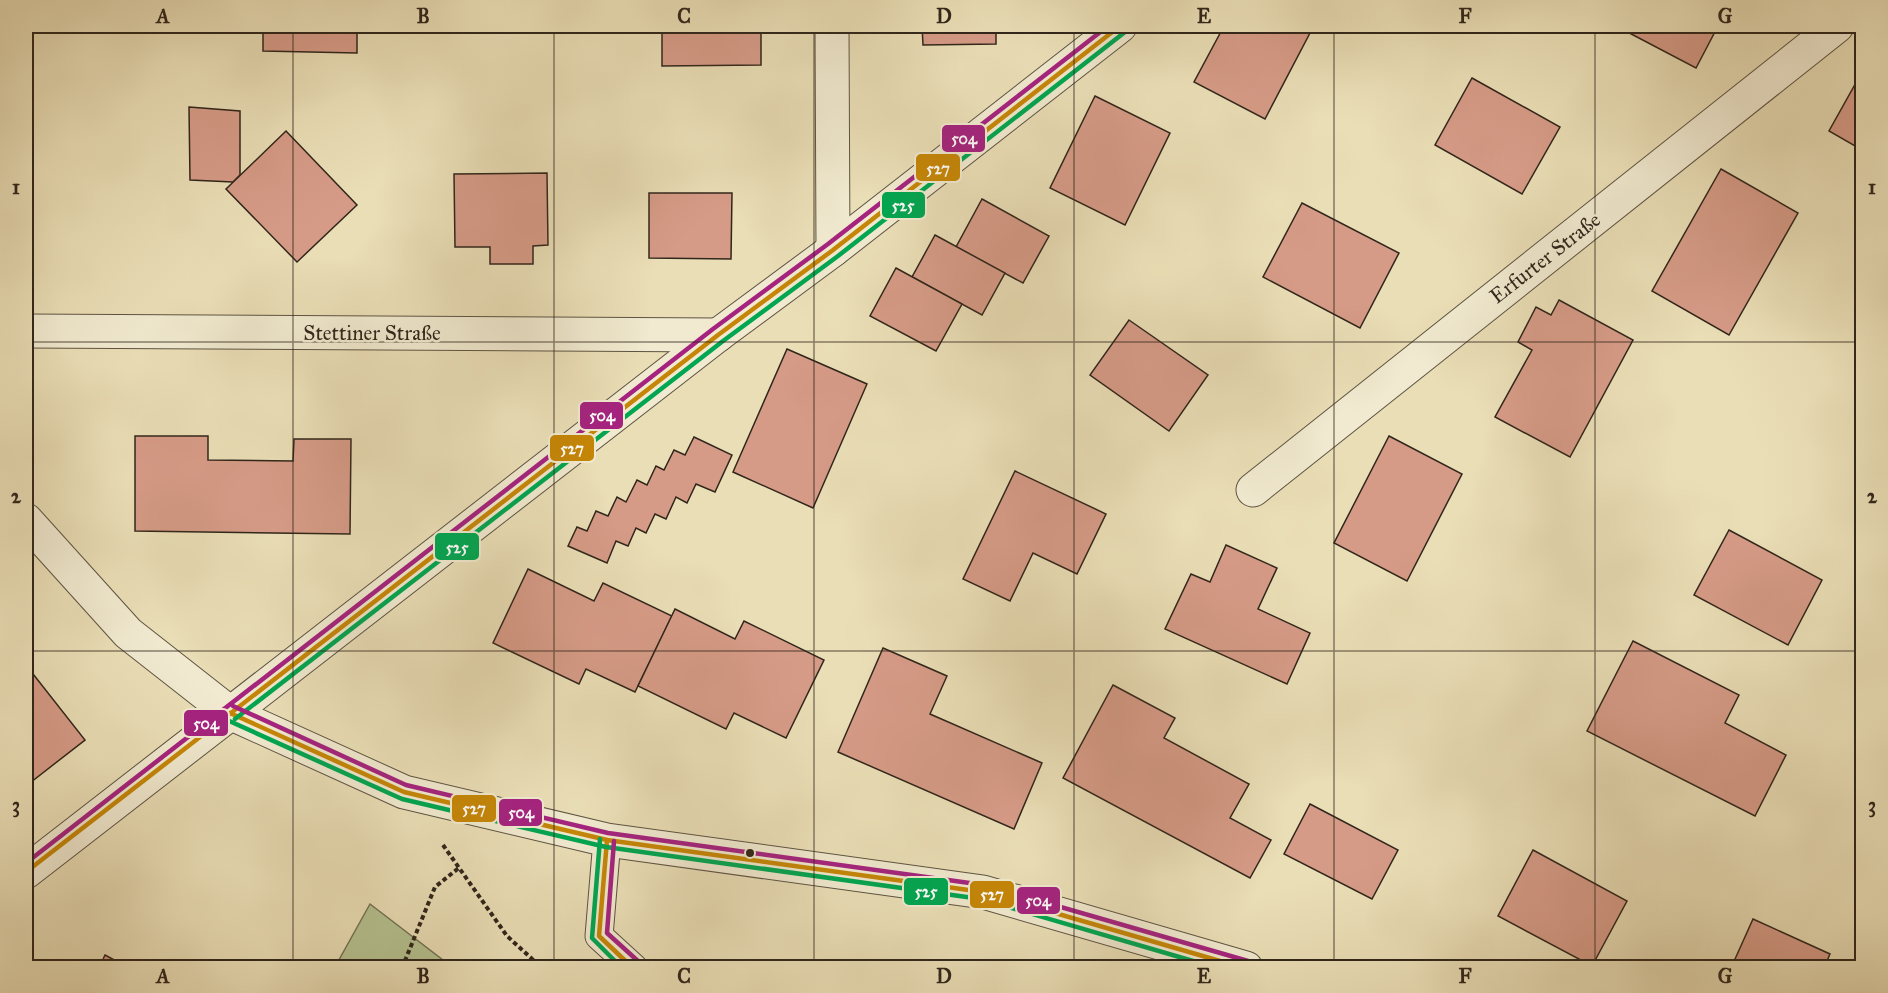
<svg xmlns="http://www.w3.org/2000/svg" width="1888" height="993" font-family="'IM FELL Great Primer',serif">
	<style>
		.green { fill: #b5c290; stroke: #727456; stroke-width: 1.5 }
		.building { fill: #d69b87; stroke: #30261b; stroke-width: 1.5 }
		.lines { fill: none; stroke-linecap: round; stroke-linejoin: round }
		.service-casing { stroke: #5e5442; stroke-width: 29 }
		.minor-casing { stroke: #5e5442; stroke-width: 35 }
		.path { stroke: #30261b; stroke-width: 4; stroke-dasharray: 4.5 3; stroke-linecap: butt }
		.service { stroke: #f1ead0; stroke-width: 27 }
		.minor { stroke: #f1ead0; stroke-width: 33 }
		.bus-1-casing { stroke: #f1ead0; stroke-width: 9 }
		.bus-2-casing { stroke: #f1ead0; stroke-width: 9 }
		.bus-3-casing { stroke: #f1ead0; stroke-width: 9 }
		.bus-1 { stroke: #c58607; stroke-width: 4.5 }
		.bus-2 { stroke: #00a651; stroke-width: 4.5 }
		.bus-3 { stroke: #a5237f; stroke-width: 4.5 }
		.grid { fill: none; stroke: #30261b; stroke-width: 1.5; stroke-opacity: 0.55 }
		.bus-dot { fill: #30261b; stroke: #f1ead0; stroke-width: 2 }
		.labels { text-anchor: middle; dominant-baseline: central; stroke-width: 5; stroke-linejoin: round; paint-order: stroke }
		.street-label { font-size: 21px; fill: #30261b; stroke: #f1ead0 }
		.line-badge { stroke: #f1ead0; stroke-width: 2 }
		.badge-label { font-size: 16px; text-anchor: middle; font-weight: bold; fill: #fff }
		.neatline { fill: none; stroke: #30261b; stroke-width: 2 }
		.grid-label { font-size: 20px; text-anchor: middle; font-weight: bold; fill: #30261b }
	</style>
	<rect width="100%" height="100%" fill="#eadeb6"/>
	<filter id="stains"><feTurbulence type="fractalNoise" baseFrequency=".00333" numOctaves="4"/><feColorMatrix values="0 0 0 0 .2 0 0 0 0 .09 0 0 0 0 .02 0 0 0 .5 -.17"/></filter>
	<radialGradient id="worn" r=".72"><stop offset=".6" stop-color="#630" stop-opacity="0"/><stop offset="1" stop-color="#630" stop-opacity=".3"/></radialGradient>
	<polygon class="green" points="370,904 447,963 462,967 335,967"/>
	<g class="building">
		<polygon points="263,26 357,26 357,53 263,51"/>
		<polygon points="662,26 761,26 761,65 662,66"/>
		<polygon points="922,26 1015,26 1015,30 996,30 996,44 923,45"/>
		<polygon points="1224,26 1301,26 1311,31 1265,119 1194,82"/>
		<polygon points="1616,26 1718,26 1696,68"/>
		<polygon points="1862,72 1862,150 1829,131"/>
		<polygon points="1472,78 1560,127 1522,194 1435,145"/>
		<polygon points="1095,96 1170,133 1125,225 1050,188"/>
		<polygon points="189,107 240,111 240,175 233,182 190,180"/>
		<polygon points="286,131 357,205 297,262 226,189"/>
		<polygon points="1721,169 1798,213 1729,335 1652,291"/>
		<polygon points="547,173 548,245 533,246 533,264 490,264 490,247 455,247 454,174"/>
		<polygon points="26,188 29,188 28,232 26,232"/>
		<polygon points="649,193 732,193 731,259 649,258"/>
		<polygon points="982,199 1049,236 1023,283 956,247"/>
		<polygon points="1302,203 1399,253 1360,328 1263,277"/>
		<rect x="26" y="232" width="2" height="40"/>
		<polygon points="935,235 1005,273 982,315 912,277"/>
		<polygon points="896,268 962,304 936,351 870,316"/>
		<polygon points="1559,300 1633,340 1570,457 1495,417 1532,350 1518,342 1536,307 1551,315"/>
		<polygon points="1129,320 1208,375 1169,431 1090,375"/>
		<polygon points="787,349 867,384 813,508 733,472"/>
		<polygon points="135,436 208,436 208,460 293,461 294,439 351,439 350,534 135,531"/>
		<polygon points="1389,436 1462,474 1407,581 1334,543"/>
		<polygon points="694,437 732,455 715,492 696,484 687,503 676,497 666,519 655,514 646,533 636,528 628,546 616,541 607,563 568,546 577,527 587,531 596,511 608,516 617,497 626,502 637,480 647,485 656,466 664,470 674,450 685,455"/>
		<polygon points="1015,471 1106,514 1077,574 1033,553 1010,601 963,579"/>
		<polygon points="1729,530 1822,580 1788,645 1694,595"/>
		<polygon points="1226,545 1277,568 1258,609 1310,633 1287,684 1165,629 1191,574 1210,582"/>
		<polygon points="528,569 594,601 603,583 672,616 635,692 586,669 579,684 493,643"/>
		<polygon points="675,609 735,639 744,621 824,660 786,738 734,713 726,729 638,686"/>
		<polygon points="1633,641 1739,695 1725,723 1786,755 1755,816 1587,731"/>
		<polygon points="883,648 947,676 930,714 1042,763 1014,829 838,752"/>
		<polygon points="26,665 85,740 26,786"/>
		<polygon points="1113,685 1175,718 1164,738 1249,784 1230,818 1271,840 1250,878 1063,778"/>
		<polygon points="1310,804 1398,850 1372,899 1284,854"/>
		<polygon points="1533,850 1627,901 1592,966 1498,916"/>
		<polygon points="1753,919 1830,954 1824,968 1731,968"/>
		<polygon points="105,955 129,968 99,968"/>
	</g>
	<g class="lines">
		<defs>
			<polyline id="service" points="607,840 599,936 634,968"/>
			<g id="minor">
				<polyline points="832,26 833,250"/>
				<polyline points="26,331 718,335"/>
				<polyline points="1253,490 1837,26"/>
				<polyline points="26,520 128,633 230,713 404,792 607,840 983,892 1246,968"/>
				<polyline points="26,872 718,335 833,250 1120,26"/>
			</g>
		</defs>
		<use href="#service" class="service-casing"/>
		<use href="#minor" class="minor-casing"/>
		<g class="path">
			<polyline points="443,845 507,936 542,968"/>
			<polyline points="402,968 435,887 460,867"/>
		</g>
		<use href="#service" class="service"/>
		<use href="#minor" class="minor"/>
		<defs>
			<g id="bus-1">
				<polyline points="230,713 404,792 607,840 983,892 1244,968"/>
				<polyline points="607,840 599,936 633,968"/>
				<polyline points="26,872 718,335 833,250 1120,26"/>
			</g>
			<g id="bus-2">
				<polyline points="235,719 723,341 838,256 1125,32"/>
				<polyline points="227,720 402,799 606,847 981,899 1217,968"/>
				<polyline points="600,839 592,938 622,968"/>
			</g>
			<g id="bus-3">
				<polyline points="233,706 406,785 608,833 984,885 1248,961"/>
				<polyline points="614,841 607,933 639,962"/>
				<polyline points="26,863 713,329 828,244 1108,26"/>
			</g>
		</defs>
		<use href="#bus-1" class="bus-1-casing"/>
		<use href="#bus-2" class="bus-2-casing"/>
		<use href="#bus-3" class="bus-3-casing"/>
		<use href="#bus-1" class="bus-1"/>
		<use href="#bus-2" class="bus-2"/>
		<use href="#bus-3" class="bus-3"/>
	</g>
	<path class="grid" d="M293,26V968M554,26V968M814,26V968M1074,26V968M1334,26V968M1595,26V968M26,342H1862M26,651H1862"/>
	<circle class="bus-dot" cx="750" cy="853" r="5"/>
	<g class="labels">
		<g class="street-label">
			<text transform="translate(1545 258) rotate(-38)">Erfurter Straße</text>
			<text x="372" y="333">Stettiner Straße</text>
		</g>
	</g>
	<g class="line-badge">
		<rect x="941" y="124" width="45" height="29" rx="6" fill="#a5237f"/>
		<rect x="915" y="153" width="46" height="29" rx="6" fill="#c58607"/>
		<rect x="881" y="191" width="45" height="28" rx="6" fill="#00a651"/>
		<rect x="579" y="401" width="45" height="29" rx="6" fill="#a5237f"/>
		<rect x="549" y="434" width="46" height="28" rx="6" fill="#c58607"/>
		<rect x="434" y="532" width="46" height="29" rx="6" fill="#00a651"/>
		<rect x="183" y="709" width="46" height="28" rx="6" fill="#a5237f"/>
		<rect x="451" y="794" width="46" height="29" rx="6" fill="#c58607"/>
		<rect x="498" y="798" width="45" height="29" rx="6" fill="#a5237f"/>
		<rect x="903" y="877" width="46" height="29" rx="6" fill="#00a651"/>
		<rect x="969" y="880" width="46" height="29" rx="6" fill="#c58607"/>
		<rect x="1016" y="886" width="45" height="29" rx="6" fill="#a5237f"/>
	</g>
	<g class="badge-label">
		<text x="964" y="144">504</text>
		<text x="938" y="174">527</text>
		<text x="903" y="211">525</text>
		<text x="602" y="421">504</text>
		<text x="572" y="454">527</text>
		<text x="457" y="553">525</text>
		<text x="206" y="729">504</text>
		<text x="474" y="814">527</text>
		<text x="521" y="818">504</text>
		<text x="926" y="897">525</text>
		<text x="992" y="900">527</text>
		<text x="1038" y="906">504</text>
	</g>
	<rect width="1888" height="993" fill="none" stroke="#eadeb6" stroke-width="66"/>
	<rect x="33" y="33" width="1822" height="927" class="neatline"/>
	<g class="grid-label">
		<text x="163" y="23">A</text>
		<text x="423" y="23">B</text>
		<text x="684" y="23">C</text>
		<text x="944" y="23">D</text>
		<text x="1204" y="23">E</text>
		<text x="1465" y="23">F</text>
		<text x="1725" y="23">G</text>
		<text x="16" y="194">1</text>
		<text x="1872" y="194">1</text>
		<text x="16" y="503">2</text>
		<text x="1872" y="503">2</text>
		<text x="16" y="812">3</text>
		<text x="1872" y="812">3</text>
		<text x="163" y="983">A</text>
		<text x="423" y="983">B</text>
		<text x="684" y="983">C</text>
		<text x="944" y="983">D</text>
		<text x="1204" y="983">E</text>
		<text x="1465" y="983">F</text>
		<text x="1725" y="983">G</text>
	</g>
	<rect width="100%" height="100%" filter="url(#stains)"/>
	<rect width="100%" height="100%" fill="url(#worn)"/>
</svg>
